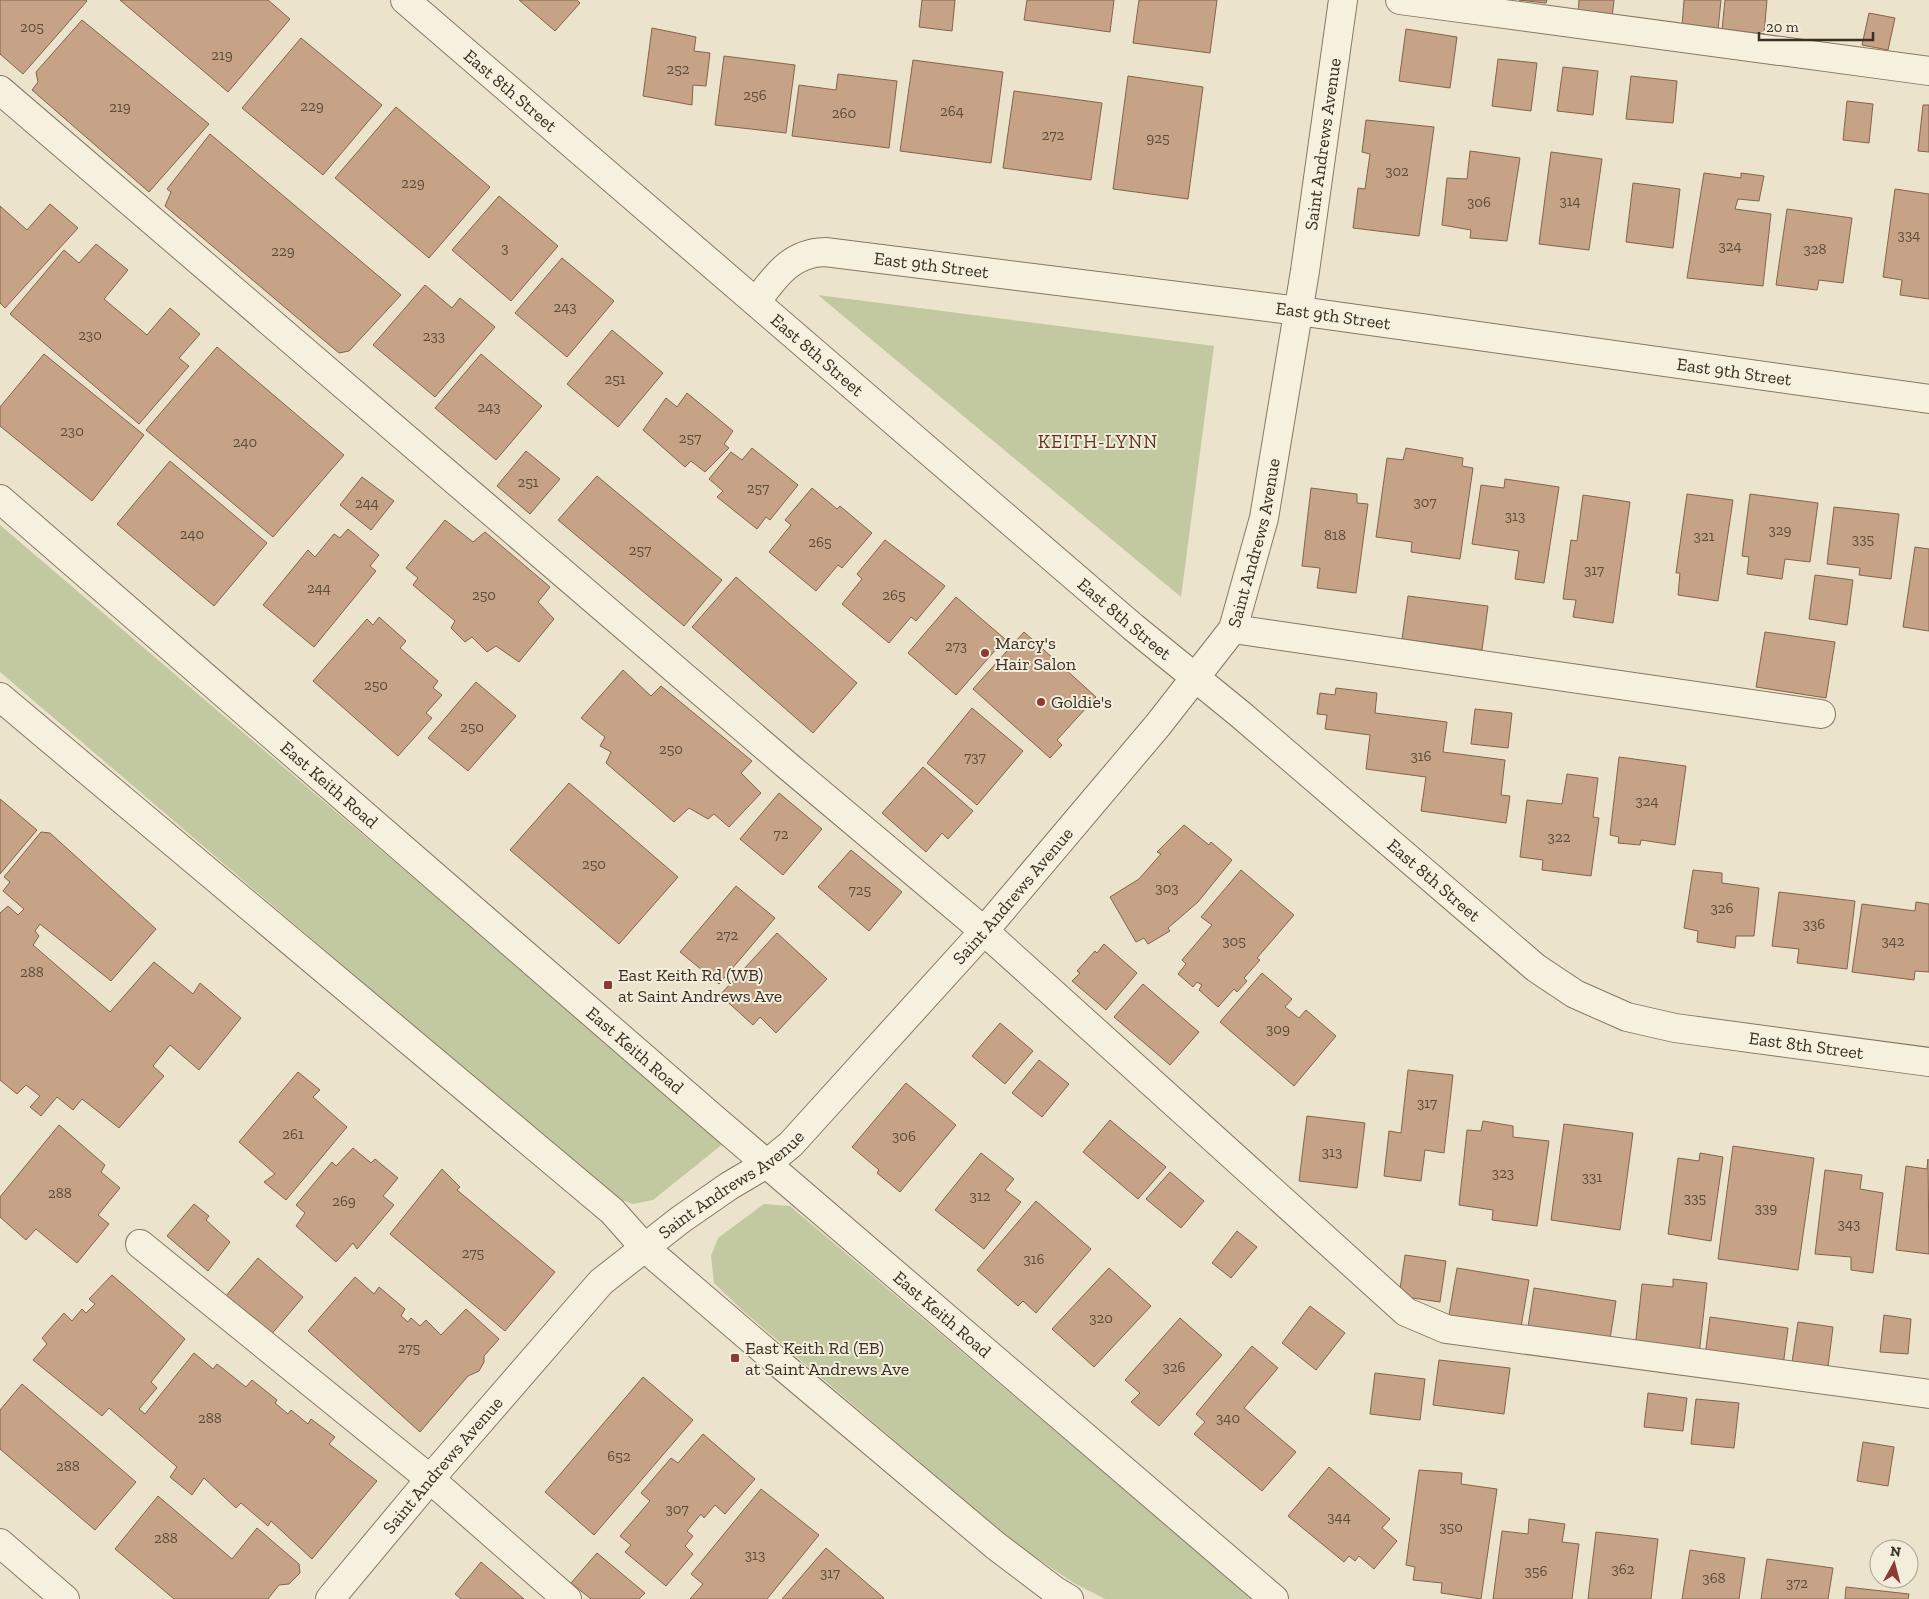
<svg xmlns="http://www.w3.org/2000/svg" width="1929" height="1599" font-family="'Zilla Slab',serif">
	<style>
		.green { fill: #c2c9a0 }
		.building { fill: #c6a386; stroke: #846349 }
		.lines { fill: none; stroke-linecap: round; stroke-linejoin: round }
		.minor-casing { stroke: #877761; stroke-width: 30 }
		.minor { stroke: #f6f1df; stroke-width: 28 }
		.poi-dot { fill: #903a37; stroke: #f3eddb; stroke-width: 2 }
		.labels { text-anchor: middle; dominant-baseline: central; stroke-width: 4; stroke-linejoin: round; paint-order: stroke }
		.number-label { font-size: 15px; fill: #5c4c3c }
		.street-label { font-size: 18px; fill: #392f23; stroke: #f3eddb }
		.poi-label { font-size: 18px; fill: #392f23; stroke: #f3eddb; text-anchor: start }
		.neighbourhood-label { font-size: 19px; letter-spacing: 1px; fill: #623626; stroke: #f3eddb }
	</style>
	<rect width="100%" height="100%" fill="#ebe3cc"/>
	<g class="green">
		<polygon points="818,295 1214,346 1181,597"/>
		<polygon points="0,525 724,1143 653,1200 633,1204 613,1197 0,672"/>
		<polygon points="764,1204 790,1206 1253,1599 1105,1599 1074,1583 1017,1545 742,1310 714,1283 711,1256 718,1238"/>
	</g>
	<g class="building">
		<polygon points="0,0 86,0 87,1 23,74 0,54"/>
		<polygon points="120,0 268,0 290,19 228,92"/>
		<polygon points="519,0 577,0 580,3 555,31"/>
		<polygon points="922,0 955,0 952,31 919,27"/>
		<polygon points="1027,0 1114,0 1110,32 1024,20"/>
		<polygon points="1139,0 1217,0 1210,53 1133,43"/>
		<polygon points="1519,0 1547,0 1546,3"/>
		<polygon points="1579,0 1614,0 1612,18 1578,14"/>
		<polygon points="1684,0 1721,0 1718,30 1682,26"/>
		<polygon points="1725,0 1767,0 1764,34 1722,30"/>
		<polygon points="1869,13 1895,18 1888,50 1862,45"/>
		<polygon points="82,20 209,124 149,192 32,90 38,82 36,72"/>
		<polygon points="652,28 696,37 694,51 710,53 706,86 693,85 692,105 643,96"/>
		<polygon points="1406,29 1457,37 1450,88 1399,81"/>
		<polygon points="301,38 382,105 323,175 242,108"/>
		<polygon points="724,56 795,65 786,133 715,125"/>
		<polygon points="1498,59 1537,63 1531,111 1492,106"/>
		<polygon points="913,60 1003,72 991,163 900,151"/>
		<polygon points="1563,67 1598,71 1593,115 1557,111"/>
		<polygon points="838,74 897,81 889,148 792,136 799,85 836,90"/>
		<polygon points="1128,76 1203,87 1188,199 1113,189"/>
		<polygon points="1631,76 1677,81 1673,123 1626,119"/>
		<polygon points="1014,91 1102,103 1091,180 1003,168"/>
		<polygon points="1847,101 1873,104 1869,143 1843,140"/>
		<polygon points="1923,105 1929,105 1929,152 1918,151"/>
		<polygon points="396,107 490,187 429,258 335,178"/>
		<polygon points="1366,120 1434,127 1419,236 1353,228 1358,188 1365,189 1370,154 1362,152"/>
		<polygon points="210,134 401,295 349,351 339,353 165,206 171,192 167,189"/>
		<polygon points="1470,151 1520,158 1507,241 1470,238 1471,230 1442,225 1447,178 1467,179"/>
		<polygon points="1551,152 1602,159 1589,250 1539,244"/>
		<polygon points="1704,173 1741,178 1741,173 1764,176 1759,201 1738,199 1735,209 1771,214 1763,286 1687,278"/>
		<polygon points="1633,183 1680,189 1673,248 1626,242"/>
		<polygon points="1895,189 1929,194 1929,299 1900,295 1902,280 1883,277"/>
		<polygon points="499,196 558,246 511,301 452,250"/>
		<polygon points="50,204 78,228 5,308 0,303 0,206 27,230"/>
		<polygon points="1787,209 1852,218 1843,283 1819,280 1817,290 1776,285"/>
		<polygon points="96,244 128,270 104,299 147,335 170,308 200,334 179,358 189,366 139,424 10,314 64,250 79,263"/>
		<polygon points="562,258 614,301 567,357 515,313"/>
		<polygon points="425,285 452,308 460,298 495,327 435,397 373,345"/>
		<polygon points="612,330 663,373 618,427 567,384"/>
		<polygon points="217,347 344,455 273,537 146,430"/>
		<polygon points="44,354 144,435 92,501 0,426 0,407"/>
		<polygon points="481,354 542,406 496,460 435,408"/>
		<polygon points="687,393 733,431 724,444 729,448 705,472 691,461 685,467 643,430 666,398 677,407"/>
		<polygon points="752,448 798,485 770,520 766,517 757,529 717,497 723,491 709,479 731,452 742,460"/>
		<polygon points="1406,448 1463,458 1462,466 1473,468 1460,559 1411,552 1412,542 1376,537 1387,458 1403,460"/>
		<polygon points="526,451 560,479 530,514 497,486"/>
		<polygon points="170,461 267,543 214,606 117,524"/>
		<polygon points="597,476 722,580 684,626 558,520"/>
		<polygon points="362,477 394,501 371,530 340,505"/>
		<polygon points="1505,479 1559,487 1544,583 1515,579 1519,551 1472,544 1481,485 1504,488"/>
		<polygon points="812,488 837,509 840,506 872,533 842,568 838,565 816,591 769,552 791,525 785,520"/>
		<polygon points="1311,488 1357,494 1357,503 1368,504 1356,593 1317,588 1320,568 1302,566"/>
		<polygon points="1687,494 1733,500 1718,601 1678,595 1680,573 1676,573"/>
		<polygon points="1750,494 1818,503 1810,562 1785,559 1782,579 1747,574 1749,557 1742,556"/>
		<polygon points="1583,495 1630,502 1613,623 1573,617 1576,600 1563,599 1571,540 1577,541"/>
		<polygon points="1834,507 1899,514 1891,579 1859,575 1860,568 1827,564"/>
		<polygon points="445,520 473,542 485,532 550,587 538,602 554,619 519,662 496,646 487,652 472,637 465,642 451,628 455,621 413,585 418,578 406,568"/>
		<polygon points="348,529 379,555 370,566 376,571 314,647 263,605 308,550 315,557 334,534 340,538"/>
		<polygon points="885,540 945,586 916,621 911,617 889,643 842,604 862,579 857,574"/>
		<polygon points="1915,547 1929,549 1929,631 1903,627"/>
		<polygon points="1815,575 1853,580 1847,625 1809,619"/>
		<polygon points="736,577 857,683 813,733 692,627"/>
		<polygon points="1408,596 1488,606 1482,650 1402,639"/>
		<polygon points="956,597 1005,639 956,695 908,653"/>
		<polygon points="379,617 406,641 400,648 438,681 433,688 442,695 426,713 432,718 398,756 313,681 367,619 373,625"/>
		<polygon points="1024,632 1096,697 1057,740 1062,745 1050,758 973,689"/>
		<polygon points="1765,632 1835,642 1826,698 1756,687"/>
		<polygon points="623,670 651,696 661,686 752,761 741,773 761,793 729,827 714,814 708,819 689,808 674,822 606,763 611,752 600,746 605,737 581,718"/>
		<polygon points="476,682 516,716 468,771 428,738"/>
		<polygon points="1336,688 1377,693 1375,713 1447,722 1443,752 1505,760 1501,795 1510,796 1506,823 1421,811 1426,777 1366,769 1370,735 1325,729 1327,715 1317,714 1320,693 1335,695"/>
		<polygon points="972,708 1023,751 977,805 927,763"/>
		<polygon points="1475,709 1512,713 1508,748 1471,744"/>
		<polygon points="1619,757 1686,766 1675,845 1641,840 1640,845 1618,843 1619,837 1610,835"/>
		<polygon points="923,767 973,811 948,839 942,833 926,852 882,813"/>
		<polygon points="1567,774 1598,778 1593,817 1599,818 1591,876 1542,870 1543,860 1520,857 1527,800 1562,804"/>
		<polygon points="569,783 678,877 619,944 510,850"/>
		<polygon points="779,793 822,829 783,875 740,839"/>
		<polygon points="0,799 37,830 0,874"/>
		<polygon points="1184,825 1209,845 1211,842 1232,860 1198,902 1168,928 1170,931 1148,944 1144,938 1136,942 1110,897 1139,879 1161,854 1157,852"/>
		<polygon points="41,832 50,833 156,929 111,981 40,924 35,931 39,936 33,945 110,1012 154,962 193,994 200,983 241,1018 199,1070 170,1045 153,1066 164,1076 119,1128 82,1099 73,1110 57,1097 41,1116 30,1107 40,1096 26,1085 17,1094 0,1080 0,913 8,906 18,915 24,909 3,891 10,882 4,877"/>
		<polygon points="851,850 902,892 869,931 818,887"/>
		<polygon points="1241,870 1294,915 1257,958 1260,960 1244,978 1247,981 1237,992 1234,989 1218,1007 1199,990 1202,985 1197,982 1193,987 1178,974 1186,964 1182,960 1212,925 1201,917"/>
		<polygon points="1693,870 1722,873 1722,883 1759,888 1754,936 1736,936 1735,948 1697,942 1698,931 1684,928"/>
		<polygon points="736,886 775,918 719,984 680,952"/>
		<polygon points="1779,892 1855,901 1847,969 1797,963 1799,949 1772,946"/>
		<polygon points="1916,902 1929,904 1929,972 1915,971 1914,980 1852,972 1862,904 1915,911"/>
		<polygon points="777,933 827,979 776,1033 760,1017 753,1025 720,995"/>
		<polygon points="1104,944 1137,973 1106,1010 1072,981 1080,973 1077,971 1095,951 1097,953"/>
		<polygon points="1262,973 1292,999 1285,1007 1299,1018 1306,1010 1336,1036 1294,1086 1220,1022"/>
		<polygon points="1143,984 1199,1032 1170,1065 1114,1017"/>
		<polygon points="1000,1023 1033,1051 1005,1084 972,1056"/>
		<polygon points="1039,1060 1069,1084 1042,1117 1012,1093"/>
		<polygon points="1408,1070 1453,1075 1444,1153 1425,1150 1421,1181 1384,1176 1389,1131 1401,1133"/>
		<polygon points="298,1072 320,1090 313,1097 347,1127 286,1200 264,1182 275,1174 239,1142"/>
		<polygon points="906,1083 956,1125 900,1192 877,1173 879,1170 852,1147"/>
		<polygon points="1307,1116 1365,1123 1357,1188 1299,1181"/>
		<polygon points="1110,1120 1166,1167 1138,1199 1083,1152"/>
		<polygon points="1483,1121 1513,1126 1513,1137 1549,1141 1537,1226 1492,1220 1493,1210 1459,1205 1467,1130 1481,1131"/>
		<polygon points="1564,1124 1633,1133 1620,1230 1551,1220"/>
		<polygon points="59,1125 105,1165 101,1172 120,1188 98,1215 109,1224 77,1263 36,1229 26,1240 0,1217 0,1197"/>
		<polygon points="1733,1146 1814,1158 1798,1270 1718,1259"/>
		<polygon points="353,1148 371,1163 375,1159 398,1178 383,1196 394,1205 357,1249 353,1243 336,1262 296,1226 305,1213 296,1205 332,1162 336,1166"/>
		<polygon points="981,1153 1014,1179 1005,1190 1021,1202 984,1249 935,1210"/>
		<polygon points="1700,1153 1723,1157 1711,1241 1668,1234 1678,1158 1699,1161"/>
		<polygon points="1928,1159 1929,1254 1896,1250 1906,1166 1927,1169"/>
		<polygon points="442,1169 460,1187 457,1190 555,1272 505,1331 390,1234"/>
		<polygon points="1825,1170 1862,1175 1860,1189 1883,1193 1873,1273 1851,1270 1851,1257 1815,1254"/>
		<polygon points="1170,1172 1204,1201 1181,1228 1146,1199"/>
		<polygon points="1036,1201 1091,1249 1036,1313 1023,1301 1018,1306 977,1270"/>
		<polygon points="194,1204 209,1216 206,1220 230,1242 208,1271 167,1236"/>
		<polygon points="1237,1231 1257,1247 1231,1278 1212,1263"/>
		<polygon points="1405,1255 1446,1261 1440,1302 1399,1296"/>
		<polygon points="258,1258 303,1297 270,1336 225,1297"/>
		<polygon points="1109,1268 1151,1306 1094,1367 1052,1329"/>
		<polygon points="1457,1268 1529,1280 1521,1327 1449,1315"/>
		<polygon points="112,1275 185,1339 151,1382 157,1388 139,1409 145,1414 194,1353 213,1369 217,1364 246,1387 252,1380 277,1400 275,1403 288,1414 291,1410 308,1424 311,1419 335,1437 329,1444 377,1481 312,1559 271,1521 268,1526 241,1503 236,1508 204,1478 192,1495 170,1477 177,1467 109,1408 102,1416 33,1360 47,1344 42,1338 64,1313 72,1321 82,1309 86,1313 95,1304 89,1299"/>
		<polygon points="355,1277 374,1294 379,1287 405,1309 401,1316 408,1322 411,1318 420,1326 426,1320 441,1335 466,1309 499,1339 484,1356 484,1362 479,1371 468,1376 420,1432 308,1331"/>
		<polygon points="1673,1279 1707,1283 1699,1355 1635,1348 1642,1284 1673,1287"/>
		<polygon points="1534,1288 1616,1301 1610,1339 1528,1327"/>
		<polygon points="1310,1306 1345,1333 1316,1370 1282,1343"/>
		<polygon points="1884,1315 1911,1319 1908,1354 1880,1352"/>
		<polygon points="1710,1317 1788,1328 1783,1366 1705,1356"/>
		<polygon points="1180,1318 1222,1355 1159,1426 1131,1402 1140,1393 1125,1380"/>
		<polygon points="1798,1322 1833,1327 1828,1367 1792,1362"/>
		<polygon points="1252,1346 1278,1368 1244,1408 1296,1452 1262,1491 1194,1434 1205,1422 1196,1414"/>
		<polygon points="1439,1360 1510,1368 1504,1414 1433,1405"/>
		<polygon points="1375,1373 1425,1379 1420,1420 1370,1414"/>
		<polygon points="643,1377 693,1420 594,1535 545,1492"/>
		<polygon points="22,1384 136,1482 95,1530 0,1449 0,1410"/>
		<polygon points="1648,1393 1687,1398 1683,1431 1644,1427"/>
		<polygon points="1696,1399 1739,1403 1734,1448 1691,1444"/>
		<polygon points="703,1434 755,1479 725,1514 715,1505 704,1518 701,1514 687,1531 693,1536 685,1546 693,1554 666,1586 625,1552 631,1545 620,1536 650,1501 641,1493 671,1458 678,1463"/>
		<polygon points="1863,1442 1894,1447 1888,1486 1857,1481"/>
		<polygon points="1329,1467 1390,1519 1382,1528 1397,1541 1374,1569 1359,1556 1355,1561 1349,1556 1344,1562 1288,1516"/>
		<polygon points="1419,1470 1462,1473 1461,1484 1497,1489 1481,1599 1441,1593 1442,1583 1413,1580 1415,1567 1406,1565"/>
		<polygon points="761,1489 819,1535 767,1599 690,1599 703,1584 691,1574"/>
		<polygon points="158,1496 232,1559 257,1528 299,1564 300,1573 289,1584 279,1585 268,1599 174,1599 115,1549"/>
		<polygon points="1529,1519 1565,1524 1562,1542 1579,1544 1572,1599 1493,1599 1502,1531 1528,1534"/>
		<polygon points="1596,1532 1658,1539 1651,1599 1588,1599"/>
		<polygon points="826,1548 884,1598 883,1599 782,1599"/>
		<polygon points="1690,1550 1745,1558 1739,1599 1682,1599"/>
		<polygon points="597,1553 645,1593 639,1599 591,1599 571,1583"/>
		<polygon points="1767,1559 1833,1568 1828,1599 1761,1599"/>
		<polygon points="481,1562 524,1599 461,1599 455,1594"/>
		<polygon points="1846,1587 1909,1594 1908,1599 1845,1599"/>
	</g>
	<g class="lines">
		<defs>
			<g id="minor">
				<path id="s1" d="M405,0L1133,627L1240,714L1536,968L1575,994L1627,1017L1675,1028L1929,1062"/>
				<polyline points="1400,0 1929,71"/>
				<polyline points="0,90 789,767 984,931 1406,1312 1446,1329 1929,1394"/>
				<path id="s2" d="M756,302C775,277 790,253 825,252L1299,311L1929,399"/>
				<path id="s3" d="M0,499L712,1117L1274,1599"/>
				<polyline points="1233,629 1821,714"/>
				<polyline points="0,697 612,1211 645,1248 780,1364 996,1546 1054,1590 1069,1599"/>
				<polyline points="140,1244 430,1479 567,1599"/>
				<polyline points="0,1543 65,1599"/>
				<path id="s4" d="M330,1599L430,1479L601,1282L680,1220L729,1186L768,1163L791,1144L984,931L1158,725L1233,629L1264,518L1305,271L1343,0"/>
			</g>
		</defs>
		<use href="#minor" class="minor-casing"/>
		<use href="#minor" class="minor"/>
	</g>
	<g class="poi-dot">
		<circle cx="985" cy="653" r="5"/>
		<circle cx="1041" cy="702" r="5"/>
		<rect x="603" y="980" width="10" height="10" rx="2.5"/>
		<rect x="730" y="1353" width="10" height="10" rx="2.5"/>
	</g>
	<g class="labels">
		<g class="number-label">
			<text x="32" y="27">205</text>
			<text x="222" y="55">219</text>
			<text x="678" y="69">252</text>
			<text x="755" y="95">256</text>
			<text x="312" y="106">229</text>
			<text x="120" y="107">219</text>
			<text x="952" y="111">264</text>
			<text x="844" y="113">260</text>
			<text x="1053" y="135">272</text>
			<text x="1158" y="138">925</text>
			<text x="1397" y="171">302</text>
			<text x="413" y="183">229</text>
			<text x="1570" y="201">314</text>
			<text x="1479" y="202">306</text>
			<text x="1909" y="235">334</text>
			<text x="1730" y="246">324</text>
			<text x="505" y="248">3</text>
			<text x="1815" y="249">328</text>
			<text x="283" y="251">229</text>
			<text x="565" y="307">243</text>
			<text x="90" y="335">230</text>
			<text x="434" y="336">233</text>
			<text x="615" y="379">251</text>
			<text x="489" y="407">243</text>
			<text x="72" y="431">230</text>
			<text x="690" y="438">257</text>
			<text x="245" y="442">240</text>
			<text x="528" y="482">251</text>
			<text x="758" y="488">257</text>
			<text x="1425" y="502">307</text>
			<text x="367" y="503">244</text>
			<text x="1515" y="516">313</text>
			<text x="1780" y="530">329</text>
			<text x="192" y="534">240</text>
			<text x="1335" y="535">818</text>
			<text x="1704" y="536">321</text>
			<text x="1863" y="539">335</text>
			<text x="820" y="542">265</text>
			<text x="640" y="550">257</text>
			<text x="1594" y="570">317</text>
			<text x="319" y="588">244</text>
			<text x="484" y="595">250</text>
			<text x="894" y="595">265</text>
			<text x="956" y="646">273</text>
			<text x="376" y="685">250</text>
			<text x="472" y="727">250</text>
			<text x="671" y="749">250</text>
			<text x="1421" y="756">316</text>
			<text x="975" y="757">737</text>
			<text x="1647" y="801">324</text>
			<text x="781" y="834">72</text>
			<text x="1559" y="837">322</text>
			<text x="594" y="864">250</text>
			<text x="1167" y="888">303</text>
			<text x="860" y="890">725</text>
			<text x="1722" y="908">326</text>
			<text x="1814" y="924">336</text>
			<text x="727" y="935">272</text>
			<text x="1234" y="941">305</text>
			<text x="1893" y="941">342</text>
			<text x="32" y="972">288</text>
			<text x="1278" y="1029">309</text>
			<text x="1427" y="1103">317</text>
			<text x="293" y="1134">261</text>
			<text x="904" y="1136">306</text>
			<text x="1332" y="1152">313</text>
			<text x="1503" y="1173">323</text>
			<text x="1592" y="1177">331</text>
			<text x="60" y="1193">288</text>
			<text x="980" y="1196">312</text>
			<text x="1695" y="1198">335</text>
			<text x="344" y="1201">269</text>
			<text x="1766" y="1208">339</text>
			<text x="1849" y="1224">343</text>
			<text x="473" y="1253">275</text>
			<text x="1034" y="1259">316</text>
			<text x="1101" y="1318">320</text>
			<text x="409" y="1348">275</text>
			<text x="1174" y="1367">326</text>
			<text x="210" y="1418">288</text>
			<text x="1228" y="1418">340</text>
			<text x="619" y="1456">652</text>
			<text x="68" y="1466">288</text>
			<text x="677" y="1509">307</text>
			<text x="1339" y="1517">344</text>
			<text x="1451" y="1527">350</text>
			<text x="166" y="1538">288</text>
			<text x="755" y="1555">313</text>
			<text x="1623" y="1569">362</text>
			<text x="1536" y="1571">356</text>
			<text x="830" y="1573">317</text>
			<text x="1714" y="1578">368</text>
			<text x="1797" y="1583">372</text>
		</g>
		<g class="street-label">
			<text stroke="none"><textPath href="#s1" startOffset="139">East 8th Street</textPath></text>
			<text stroke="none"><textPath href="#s4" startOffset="1825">Saint Andrews Avenue</textPath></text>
			<text stroke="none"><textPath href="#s2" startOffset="196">East 9th Street</textPath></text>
			<text stroke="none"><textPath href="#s2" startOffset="601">East 9th Street</textPath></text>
			<text stroke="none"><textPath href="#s1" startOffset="544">East 8th Street</textPath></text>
			<text stroke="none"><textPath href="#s2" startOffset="1006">East 9th Street</textPath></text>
			<text stroke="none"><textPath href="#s4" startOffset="1420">Saint Andrews Avenue</textPath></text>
			<text stroke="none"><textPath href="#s1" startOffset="949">East 8th Street</textPath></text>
			<text stroke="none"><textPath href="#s3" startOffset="436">East Keith Road</textPath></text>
			<text stroke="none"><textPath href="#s1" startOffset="1354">East 8th Street</textPath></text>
			<text stroke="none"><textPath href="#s4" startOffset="985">Saint Andrews Avenue</textPath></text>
			<text stroke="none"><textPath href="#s1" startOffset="1774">East 8th Street</textPath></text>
			<text stroke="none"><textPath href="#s3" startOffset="841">East Keith Road</textPath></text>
			<text stroke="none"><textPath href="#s4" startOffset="580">Saint Andrews Avenue</textPath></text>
			<text stroke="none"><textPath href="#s3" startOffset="1246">East Keith Road</textPath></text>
			<text stroke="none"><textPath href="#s4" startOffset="175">Saint Andrews Avenue</textPath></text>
		</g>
		<g class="poi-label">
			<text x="995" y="643">Marcy's<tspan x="995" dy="21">Hair Salon</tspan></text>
			<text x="1051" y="702">Goldie's</text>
			<text x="618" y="975">East Keith Rd (WB)<tspan x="618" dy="21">at Saint Andrews Ave</tspan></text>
			<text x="745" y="1348">East Keith Rd (EB)<tspan x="745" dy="21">at Saint Andrews Ave</tspan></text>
		</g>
		<g class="neighbourhood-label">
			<text x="1098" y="441">KEITH-LYNN</text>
		</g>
	</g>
	<g transform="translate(1894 1564) rotate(7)"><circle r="24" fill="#f3eddb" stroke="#a9a191"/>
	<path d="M0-4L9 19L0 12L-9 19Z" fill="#903a37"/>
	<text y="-8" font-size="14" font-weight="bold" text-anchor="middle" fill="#392f23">N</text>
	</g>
	<path d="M1759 32v8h114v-8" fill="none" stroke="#392f23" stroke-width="2.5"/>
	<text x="1766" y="32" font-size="15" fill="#392f23" stroke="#f3eddb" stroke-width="4" paint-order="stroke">20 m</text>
</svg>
